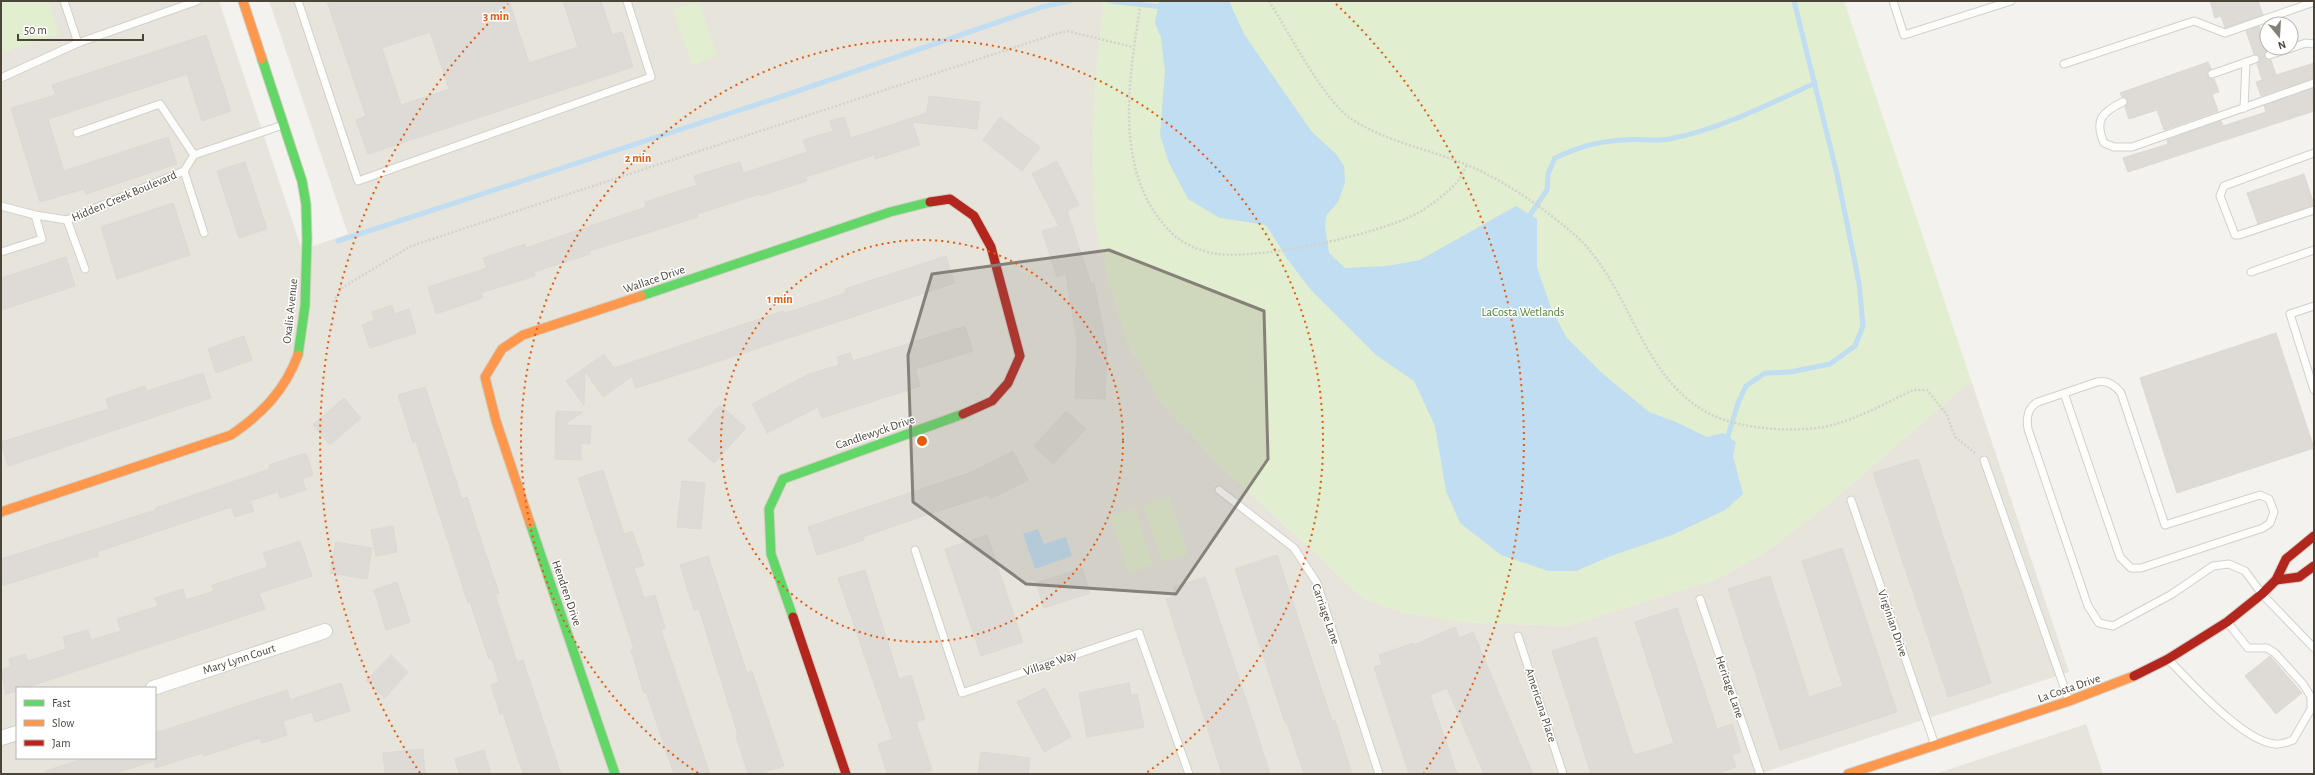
<svg xmlns="http://www.w3.org/2000/svg" width="2315" height="775" font-family="'Alegreya Sans',sans-serif">
	<style>
		.residential { fill: #e7e4dc; fill-rule: evenodd }
		.green { fill: #e1eecf }
		.water { fill: #c0ddf1 }
		.lines { fill: none; stroke-linecap: round; stroke-linejoin: round }
		.stream { stroke: #c0ddf1; stroke-width: 5 }
		.building { fill: #dedbd6; stroke: #dcd9d4; fill-rule: evenodd }
		.lane-casing { stroke: #d2d0cb; stroke-width: 9 }
		.street-casing { stroke: #d2d0cb; stroke-width: 16 }
		.fast-casing { stroke: #d3cfc5; stroke-width: 11 }
		.slow-casing { stroke: #d3cfc5; stroke-width: 11 }
		.jam-casing { stroke: #d3cfc5; stroke-width: 11 }
		.path { stroke: #d3d2cc; stroke-width: 2.5; stroke-dasharray: 2 2; stroke-linecap: butt }
		.lane { stroke: #fdfdfc; stroke-width: 7 }
		.street { stroke: #fdfdfc; stroke-width: 14 }
		.fast { stroke: #63d668; stroke-width: 9 }
		.slow { stroke: #ff974d; stroke-width: 9 }
		.jam { stroke: #b3261e; stroke-width: 9 }
		.marked { fill: #868178; fill-opacity: 0.2; stroke: #868178; stroke-width: 3; stroke-linejoin: round }
		.ring { fill: none; stroke: #e8590c; stroke-width: 2; stroke-dasharray: 2 4 }
		.labels { text-anchor: middle; dominant-baseline: central; stroke-width: 3; stroke-linejoin: round; paint-order: stroke }
		.street-label { font-size: 12px; fill: #4b4439; stroke: #fff }
		.park-label { font-size: 12px; fill: #4a7f2a; stroke: #fff }
		.centre { fill: #e8590c; stroke: #fff; stroke-width: 2 }
		.ring-label { font-size: 12px; text-anchor: middle; font-weight: bold; fill: #e8590c; stroke: #fff; stroke-width: 3; stroke-linejoin: round; paint-order: stroke }
	</style>
	<rect width="100%" height="100%" fill="#f4f2ee"/>
	<g class="residential">
		<path d="M1,1H219L302,250L348,234L269,1H1104L1096,75L1093,142L1095,221L1109,282L1128,343L1160,401L1217,462L1363,598L1401,612L1464,622L1567,626L1717,579L1764,553L1836,498L1971,380L2069,672L1759,774H1ZM17,688H155V758H17Z"/>
		<polygon points="2086,724 2103,774 1935,774"/>
	</g>
	<g class="green">
		<polygon points="1,1 48,1 59,34 1,53"/>
		<polygon points="699,1 717,56 692,65 673,10"/>
		<polygon points="1104,1 1844,1 1971,380 1836,498 1764,553 1717,579 1567,626 1464,622 1401,612 1363,598 1217,462 1160,401 1128,343 1109,282 1095,221 1093,142 1096,75"/>
		<polygon points="1169,497 1188,554 1162,562 1143,505"/>
		<polygon points="1135,508 1153,565 1129,573 1110,516"/>
	</g>
	<g class="water">
		<polygon points="1159,1 1229,1 1244,34 1273,76 1312,132 1336,154 1344,166 1345,183 1338,202 1326,216 1325,227 1329,253 1345,268 1387,266 1420,260 1516,206 1537,219 1537,267 1550,305 1566,337 1602,373 1649,412 1676,422 1707,437 1723,433 1736,442 1733,456 1743,494 1725,510 1672,535 1611,556 1576,571 1548,571 1501,555 1460,523 1446,491 1435,426 1414,381 1376,355 1311,290 1288,260 1266,225 1220,218 1188,199 1169,163 1160,135 1165,71 1161,38 1155,23"/>
		<polygon points="1038,529 1044,544 1066,537 1072,556 1035,569 1023,534"/>
	</g>
	<g class="lines">
		<g class="stream">
			<polyline points="1110,1 1162,7"/>
			<path d="M1530,215L1547,190L1548,174L1555,158C1579,147 1595,142 1622,140C1638,138 1655,142 1670,139C1721,129 1769,104 1815,83"/>
			<polyline points="338,241 786,95 1042,7 1069,1"/>
			<polyline points="1728,436 1738,403 1746,386 1765,373 1790,372 1830,364 1855,346 1863,326 1859,283 1837,174 1794,1"/>
		</g>
	</g>
	<g class="building">
		<path d="M327,1H509L529,63L578,47L563,1H601L612,35L622,32L633,67L368,154L356,120L366,116ZM430,32L449,89L401,105L382,48Z"/>
		<polygon points="2210,1 2258,1 2263,15 2225,28 2221,16 2215,18"/>
		<polygon points="2259,26 2268,50 2264,57 2271,60 2276,75 2314,63 2314,78 2261,96 2256,82 2262,80 2257,64 2260,58 2254,54 2246,31"/>
		<polygon points="206,35 231,111 202,121 187,74 48,119 64,171 168,137 177,164 86,194 84,189 40,202 11,108 56,95 52,85"/>
		<polygon points="2208,62 2211,69 2207,75 2209,78 2214,79 2219,92 2212,94 2218,111 2164,130 2157,110 2129,119 2125,107 2128,100 2122,97 2120,93"/>
		<polygon points="2314,88 2314,111 2128,172 2123,158 2168,144 2167,140 2221,121 2223,126 2266,112 2264,106"/>
		<polygon points="929,96 980,102 977,129 912,122 920,145 875,159 874,155 806,177 807,181 760,196 760,194 697,214 698,217 589,251 590,254 534,272 535,276 481,293 483,298 436,314 428,287 487,268 483,258 525,244 526,248 646,207 645,202 697,185 694,176 740,162 743,173 807,152 803,140 833,131 830,121 844,117 851,138 927,113"/>
		<polygon points="1000,117 1040,147 1022,171 983,140"/>
		<polygon points="1057,161 1079,205 1067,211 1091,283 1094,283 1107,350 1105,399 1075,398 1077,342 1066,274 1057,277 1042,231 1059,226 1032,174"/>
		<polygon points="245,162 267,229 239,238 217,171"/>
		<polygon points="2304,174 2314,205 2258,224 2247,193"/>
		<polygon points="173,203 190,255 117,279 101,227"/>
		<polygon points="946,256 955,283 683,373 636,388 632,376 603,397 585,371 584,405 566,381 604,354 614,368 783,311 783,314 846,293 845,289"/>
		<polygon points="66,257 75,286 1,310 1,278"/>
		<polygon points="392,305 395,314 409,309 416,333 370,348 362,325 374,320 372,312"/>
		<polygon points="965,326 973,351 915,369 920,386 822,418 818,407 767,433 752,404 809,374 839,365 837,357 850,353 853,361"/>
		<polygon points="2276,333 2314,448 2177,493 2140,378"/>
		<polygon points="244,336 252,360 216,373 208,349"/>
		<polygon points="203,373 211,398 8,466 1,442 109,409 106,399 145,386 147,391"/>
		<polygon points="425,387 462,499 467,497 485,552 499,593 495,594 517,662 523,660 561,774 523,774 503,713 500,714 491,685 499,682 492,658 489,659 470,602 468,603 416,442 413,443 398,395"/>
		<polygon points="344,398 361,418 330,445 313,425"/>
		<polygon points="720,405 746,428 714,463 688,440"/>
		<polygon points="556,411 583,412 564,425 591,426 590,444 581,443 581,460 555,459"/>
		<polygon points="1066,411 1086,429 1053,464 1034,446"/>
		<polygon points="1013,451 1028,480 990,499 988,495 917,518 863,537 864,540 817,555 808,527 972,472"/>
		<polygon points="306,453 313,475 302,479 306,490 280,498 278,492 250,501 254,511 235,517 231,507 97,552 98,556 1,586 1,559 156,510 155,508 270,469 269,465"/>
		<polygon points="1918,459 1991,683 1948,697 1873,473"/>
		<polygon points="603,470 624,534 632,531 644,565 634,568 644,598 655,595 665,628 661,630 710,774 674,774 646,692 644,693 631,650 634,649 578,478"/>
		<polygon points="682,481 705,483 701,529 677,527"/>
		<polygon points="393,526 397,552 376,556 371,530"/>
		<polygon points="987,535 1023,642 981,656 945,549"/>
		<polygon points="300,541 312,576 259,593 265,609 25,688 17,688 17,691 6,694 1,670 11,667 9,659 25,654 28,661 66,649 63,637 88,630 91,640 121,631 117,619 158,606 155,598 183,589 186,600 214,591 212,585 268,567 263,553"/>
		<polygon points="336,542 372,548 367,579 330,573"/>
		<polygon points="1842,548 1897,712 1780,750 1728,589 1770,576 1809,697 1843,686 1802,561"/>
		<polygon points="1277,555 1332,721 1335,720 1352,774 1304,774 1287,723 1285,723 1235,569"/>
		<polygon points="708,556 747,673 752,671 784,766 759,774 748,774 736,736 738,735 699,609 694,610 680,565"/>
		<polygon points="1082,568 1090,593 1044,608 1036,583"/>
		<polygon points="865,570 899,679 911,675 925,719 916,722 932,770 918,774 887,774 878,744 893,739 838,578"/>
		<polygon points="1205,577 1257,733 1270,774 1222,774 1166,599 1176,596 1173,587"/>
		<polygon points="397,582 410,622 386,630 374,590"/>
		<polygon points="1677,608 1717,729 1732,724 1741,752 1732,755 1736,767 1716,774 1591,774 1552,651 1596,637 1633,753 1635,755 1674,743 1635,622"/>
		<polygon points="1455,627 1459,638 1473,632 1533,774 1484,774 1447,688 1430,695 1457,774 1409,774 1374,667 1382,665 1379,655 1413,643 1414,645"/>
		<polygon points="391,655 408,672 385,698 366,681"/>
		<polygon points="2270,656 2302,693 2276,714 2245,676"/>
		<polygon points="341,683 350,711 315,722 312,712 283,721 287,735 262,743 260,738 204,756 203,753 155,768 155,733 287,690 290,700"/>
		<polygon points="1129,683 1131,695 1137,694 1144,727 1087,737 1079,693"/>
		<polygon points="1045,688 1071,737 1044,752 1017,702"/>
		<polygon points="423,749 425,774 385,774 383,753"/>
		<polygon points="484,750 491,774 459,774 455,759"/>
		<polygon points="981,752 1030,758 1028,774 978,774"/>
		<polygon points="86,758 153,758 154,761 113,774 45,774 45,771"/>
	</g>
	<g class="lines">
		<defs>
			<g id="lane">
				<polyline points="64,1 78,43"/>
				<polyline points="298,1 358,181 651,77 627,1"/>
				<polyline points="1893,1 1904,35 2011,1"/>
				<polyline points="2291,48 2306,43 2314,44"/>
				<polyline points="2269,55 2291,48"/>
				<polyline points="2064,64 2194,21 2225,33 2314,2"/>
				<polyline points="2212,74 2255,59"/>
				<polyline points="1,78 78,43 197,1"/>
				<path d="M2123,102C2102,112 2094,120 2104,143L2114,147H2132L2314,83"/>
				<polyline points="2244,108 2246,62"/>
				<polyline points="77,133 160,104 194,155"/>
				<polyline points="2314,153 2224,186 2220,196 2235,235 2239,235 2314,210"/>
				<polyline points="184,171 204,233"/>
				<polyline points="1,206 35,215 67,220 184,171 194,155 283,125"/>
				<polyline points="67,220 85,269"/>
				<polyline points="1,252 42,239 35,215"/>
				<polyline points="2251,272 2314,250"/>
				<polyline points="2314,306 2290,314 2314,390"/>
				<path d="M2064,393L2120,557L2131,568H2141L2263,528L2270,523L2274,512L2269,499L2260,495L2165,525L2121,393C2115,385 2107,380 2097,382L2038,402C2028,407 2026,418 2028,429L2088,606L2099,623L2113,626L2172,594L2213,566L2229,564L2245,571L2262,594L2314,648"/>
				<polyline points="1984,460 2069,701"/>
				<polyline points="1219,490 1294,548 1317,583 1379,774"/>
				<polyline points="1851,500 1935,745"/>
				<polyline points="915,550 962,693 1139,633 1189,774"/>
				<polyline points="1700,599 1760,774"/>
				<polyline points="1518,636 1563,774"/>
				<path d="M2168,659C2190,682 2244,742 2275,744C2281,745 2288,742 2293,740L2311,709V697L2303,684L2275,653L2267,648H2248L2228,623"/>
			</g>
			<g id="street">
				<polyline points="153,688 325,631"/>
				<polyline points="1,738 17,733"/>
			</g>
			<g id="fast">
				<polyline points="262,59 302,181 306,204 307,239 305,306 298,355"/>
				<polyline points="641,296 890,212 930,202"/>
				<polyline points="530,523 615,774"/>
				<polyline points="793,617 771,554 769,509 783,479 963,414"/>
			</g>
			<g id="slow">
				<polyline points="243,1 262,59"/>
				<path d="M1,512L231,435C262,414 285,390 298,355"/>
				<polyline points="530,523 496,421 485,377 502,349 523,335 641,296"/>
				<polyline points="1848,774 2069,701 2134,676"/>
			</g>
			<g id="jam">
				<polyline points="930,202 950,199 974,216 991,247 1020,356 1008,383 992,401 963,414"/>
				<polyline points="2276,580 2299,577 2314,566"/>
				<polyline points="793,617 846,774"/>
				<polyline points="2134,676 2168,659 2227,622 2262,594 2276,580 2286,559 2314,536"/>
			</g>
		</defs>
		<use href="#lane" class="lane-casing"/>
		<use href="#street" class="street-casing"/>
		<use href="#fast" class="fast-casing"/>
		<use href="#slow" class="slow-casing"/>
		<use href="#jam" class="jam-casing"/>
		<g class="path">
			<path d="M1141,1C1130,73 1112,167 1166,227C1178,242 1200,252 1218,254C1266,259 1376,235 1418,213C1428,208 1452,189 1458,181C1462,176 1464,170 1467,165"/>
			<path d="M1269,1C1288,31 1323,99 1350,118C1385,142 1429,149 1467,165C1506,181 1545,209 1576,236C1632,287 1640,380 1712,415C1744,430 1802,434 1836,424C1863,416 1888,402 1913,390H1927L1947,415L1955,437L1975,453"/>
			<polyline points="333,302 342,288 411,246 1052,35 1067,31 1133,47"/>
		</g>
		<use href="#lane" class="lane"/>
		<use href="#street" class="street"/>
		<use href="#fast" class="fast"/>
		<use href="#slow" class="slow"/>
		<use href="#jam" class="jam"/>
	</g>
	<path class="marked" d="M1109,250L1264,311L1268,459L1176,594L1026,584L913,502L908,355L932,274Z"/>
	<g class="ring">
		<circle cx="922" cy="441" r="201"/>
		<path d="M698 773A401 401 0 1 1 1146 773"/>
		<path d="M420 773A602 602 0 0 1 508 4M1336 4A602 602 0 0 1 1424 773"/>
	</g>
	<g class="labels">
		<g class="street-label">
			<text transform="translate(124 196) rotate(-23)">Hidden Creek Boulevard</text>
			<text transform="translate(654 279) rotate(-19)">Wallace Drive</text>
			<text transform="translate(290 311) rotate(-84)">Oxalis Avenue</text>
			<text transform="translate(875 432) rotate(-19)">Candlewyck Drive</text>
			<text transform="translate(567 593) rotate(71)">Hendren Drive</text>
			<text transform="translate(1326 614) rotate(71)">Carriage Lane</text>
			<text transform="translate(1893 623) rotate(71)">Virginian Drive</text>
			<text transform="translate(239 659) rotate(-18)">Mary Lynn Court</text>
			<text transform="translate(1050 663) rotate(-19)">Village Way</text>
			<text transform="translate(1730 687) rotate(71)">Heritage Lane</text>
			<text transform="translate(2069 688) rotate(-19)">La Costa Drive</text>
			<text transform="translate(1541 705) rotate(72)">Americana Place</text>
		</g>
		<g class="park-label">
			<text x="1523" y="312">LaCosta Wetlands</text>
		</g>
	</g>
	<circle cx="922" cy="441" r="6" class="centre"/>
	<g class="ring-label">
		<text x="496" y="20">3 min</text>
		<text x="638" y="162">2 min</text>
		<text x="780" y="303">1 min</text>
	</g>
	<rect width="2315" height="775" fill="none" stroke="#4b4439" stroke-width="4"/>
	<rect x="16" y="687" width="140" height="72" fill="#ffffff" stroke="#b7b4b0"/>
	<rect x="24" y="700" width="20" height="6" fill="#63d668" stroke="#b7b4b0"/>
	<text x="52" y="707" font-size="12" fill="#4b4439">Fast</text>
	<rect x="24" y="720" width="20" height="6" fill="#ff974d" stroke="#b7b4b0"/>
	<text x="52" y="727" font-size="12" fill="#4b4439">Slow</text>
	<rect x="24" y="740" width="20" height="6" fill="#b3261e" stroke="#b7b4b0"/>
	<text x="52" y="747" font-size="12" fill="#4b4439">Jam</text>
	<g transform="translate(2279 36) rotate(162)"><circle r="19" fill="#ffffff" stroke="#b7b4b0"/>
	<path d="M0-3L7 15L0 10L-7 15Z" fill="#868178"/>
	<text y="-6" font-size="11" font-weight="bold" text-anchor="middle" fill="#4b4439">N</text>
	</g>
	<path d="M18 34v6h125v-6" fill="none" stroke="#4b4439" stroke-width="2"/>
	<text x="24" y="34" font-size="12" fill="#4b4439" stroke="#ffffff" stroke-width="3" paint-order="stroke">50 m</text>
</svg>
